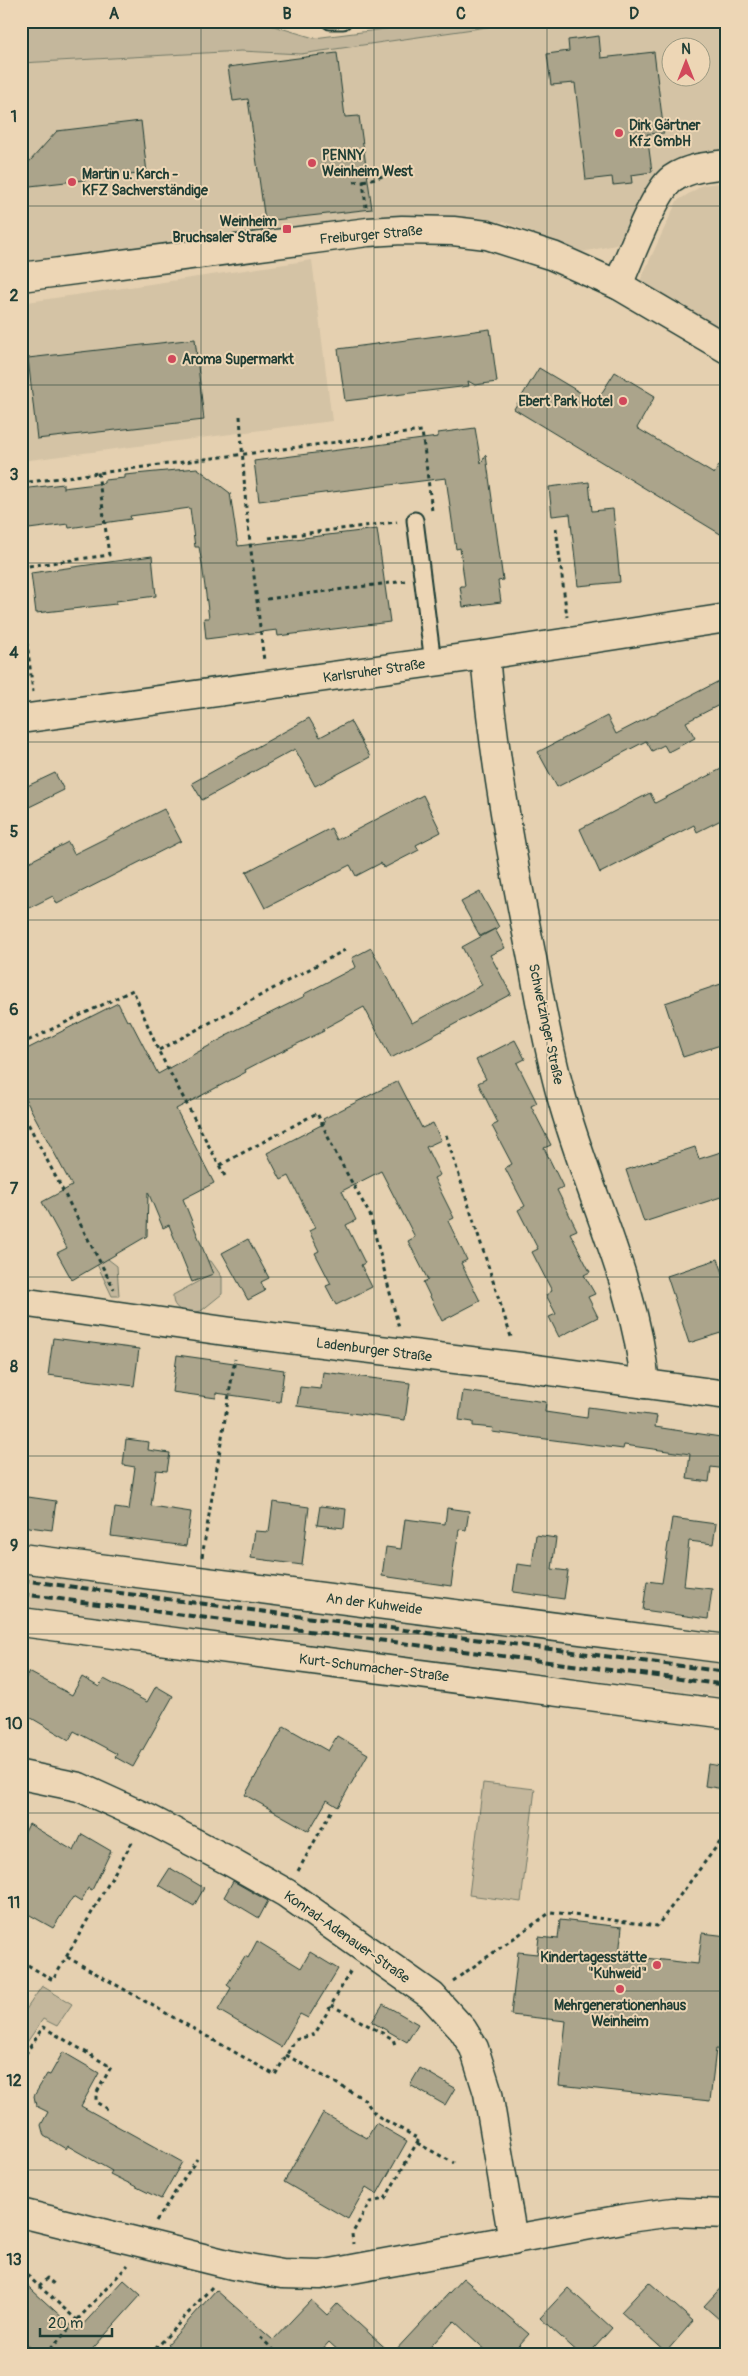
<svg xmlns="http://www.w3.org/2000/svg" width="748" height="2376" font-family="Pangolin,sans-serif">
	<style>
		.built { fill: #d4c3a5; fill-rule: evenodd }
		.green { fill: #c4b79c; stroke: #727a68 }
		.building { fill: #aba48b; stroke: #1f3d34 }
		.lines { fill: none; stroke-linecap: round; stroke-linejoin: round }
		.lane-casing { stroke: #1f3d34; stroke-width: 19 }
		.street-casing { stroke: #1f3d34; stroke-width: 31 }
		.path { stroke: #1f3d34; stroke-width: 3; stroke-dasharray: 4 4; stroke-linecap: butt }
		.lane { stroke: #edd6b5; stroke-width: 15 }
		.street { stroke: #edd6b5; stroke-width: 28 }
		.rail { stroke: #1f3d34; stroke-width: 4; stroke-dasharray: 8 4; stroke-linecap: butt }
		.grid { fill: none; stroke: #1f3d34; stroke-width: 1; stroke-opacity: 0.55 }
		.poi-dot { fill: #d1495b; stroke: #edd6b5; stroke-width: 2 }
		.labels { text-anchor: middle; dominant-baseline: central; stroke-width: 4; stroke-linejoin: round; paint-order: stroke }
		.poi-label { font-size: 14px; font-weight: bold; fill: #1f3d34; stroke: #edd6b5; text-anchor: start }
		.street-label { font-size: 14px; fill: #1f3d34; stroke: #edd6b5 }
		.neatline { fill: none; stroke: #1f3d34; stroke-width: 2 }
		.grid-label { font-size: 16px; text-anchor: middle; font-weight: bold; fill: #1f3d34 }
	</style>
	<rect width="100%" height="100%" fill="#e5d0b0"/>
	<filter id="ink" filterUnits="userSpaceOnUse"><feTurbulence type="fractalNoise" baseFrequency=".02" numOctaves="2"/><feDisplacementMap in="SourceGraphic" scale="10" xChannelSelector="R" yChannelSelector="G"/><feConvolveMatrix kernelMatrix="1 2 1 2 8 2 1 2 1" color-interpolation-filters="sRGB"/></filter>
	<g filter="url(#ink)">
		<g class="built">
			<path d="M528,21H727V149L687,154L654,176L616,245L582,252L504,222L433,216L373,219L21,265V63L241,51L301,54ZM670,48H700V78H670Z"/>
			<polygon points="727,182 727,334 639,283 677,201 703,185"/>
			<polygon points="312,260 332,421 22,461 21,303"/>
			<polygon points="21,1572 727,1663 727,1697 21,1607"/>
		</g>
		<g class="green">
			<polygon points="21,21 257,21 314,38 449,21 528,21 301,54 241,51 21,63"/>
			<polygon points="87,1243 117,1266 119,1296 112,1296"/>
			<path d="M203,1261H211L222,1277V1294L201,1311L187,1314C178,1309 172,1306 173,1295L201,1280Z"/>
			<polygon points="483,1783 535,1789 521,1902 469,1895"/>
			<polygon points="42,1986 72,2004 57,2026 43,2019 21,2051 21,2017"/>
		</g>
		<g class="building">
			<polygon points="599,36 601,58 654,52 664,133 647,134 652,172 631,175 632,183 613,185 612,177 586,180 575,83 551,85 547,54 569,51 568,40"/>
			<polygon points="337,53 345,117 359,116 372,209 265,221 248,99 233,101 228,67"/>
			<polygon points="141,121 147,173 21,187 21,171 57,131"/>
			<polygon points="490,329 497,382 475,385 468,381 469,386 345,401 338,349"/>
			<polygon points="195,339 204,420 37,439 28,358"/>
			<polygon points="539,368 596,402 615,372 655,396 637,428 714,474 727,453 727,538 514,409"/>
			<polygon points="475,428 481,463 486,455 503,580 498,581 501,602 463,607 460,586 465,586 460,548 456,549 446,478 259,501 254,461 438,437 438,433"/>
			<polygon points="197,468 230,493 238,546 377,529 390,622 278,636 277,630 206,639 204,618 209,618 202,564 199,547 195,547 190,508 130,516 131,519 69,528 68,524 21,530 21,489 63,484 63,488 104,483 104,480 125,478 125,475"/>
			<polygon points="589,482 592,511 613,509 620,582 578,586 570,514 552,516 549,487"/>
			<polygon points="152,556 156,596 116,601 116,604 36,613 31,573"/>
			<polygon points="727,677 727,701 686,722 695,738 668,752 664,745 652,751 646,741 557,787 538,752 607,716 616,734"/>
			<polygon points="309,718 320,737 350,721 370,757 315,786 295,749 202,800 192,783"/>
			<polygon points="727,766 727,817 697,832 694,825 600,873 580,829 650,793 655,803"/>
			<polygon points="55,773 64,790 21,811 21,789"/>
			<polygon points="423,795 441,832 416,845 419,850 384,868 381,863 356,876 350,865 265,908 246,872 331,828 337,840"/>
			<polygon points="164,809 181,841 57,904 53,896 21,912 21,866 68,842 74,854"/>
			<polygon points="480,892 499,927 480,936 461,902"/>
			<polygon points="495,929 505,948 490,955 511,994 391,1058 364,1007 323,1029 324,1031 264,1060 245,1070 246,1072 176,1109 214,1183 183,1199 213,1274 192,1282 169,1225 163,1228 148,1192 147,1236 72,1280 57,1253 67,1248 42,1202 72,1186 21,1091 21,1052 118,1003 127,1021 130,1020 158,1074 227,1036 226,1035 305,996 304,994 356,967 352,958 371,948 412,1023 482,985 462,947"/>
			<polygon points="721,984 723,991 727,990 727,1043 683,1057 665,1003"/>
			<polygon points="515,1040 525,1059 517,1063 537,1103 531,1106 551,1145 544,1148 563,1187 557,1190 577,1230 570,1233 590,1272 584,1275 595,1294 588,1297 598,1317 559,1337 549,1317 556,1314 546,1295 552,1291 532,1252 538,1249 518,1210 525,1206 505,1168 512,1164 492,1126 498,1123 478,1083 486,1079 476,1060"/>
			<polygon points="398,1081 422,1128 433,1123 441,1140 426,1147 440,1175 434,1178 454,1218 448,1221 467,1260 461,1263 480,1301 442,1321 423,1282 428,1280 408,1241 415,1237 381,1171 342,1191 356,1220 346,1225 365,1263 361,1265 372,1287 336,1305 326,1286 331,1284 315,1253 319,1251 309,1231 315,1228 289,1176 281,1180 267,1153 325,1123 323,1119"/>
			<polygon points="695,1147 699,1159 727,1150 727,1195 644,1222 626,1170"/>
			<polygon points="248,1239 269,1278 261,1282 265,1291 248,1300 222,1253"/>
			<polygon points="718,1259 727,1284 727,1331 689,1343 667,1276"/>
			<polygon points="53,1338 139,1349 134,1386 48,1375"/>
			<polygon points="177,1355 284,1370 280,1402 216,1393 216,1398 172,1392"/>
			<polygon points="323,1372 410,1383 405,1420 297,1406 300,1387 321,1389"/>
			<polygon points="463,1391 546,1402 545,1412 587,1418 588,1407 657,1416 655,1427 727,1438 727,1469 711,1467 709,1482 687,1479 690,1454 624,1445 623,1449 492,1432 493,1428 473,1426 473,1422 459,1420"/>
			<polygon points="126,1439 149,1442 148,1450 170,1453 167,1471 156,1470 151,1506 191,1512 186,1546 111,1536 115,1508 129,1510 135,1467 123,1465"/>
			<polygon points="21,1496 56,1501 52,1530 21,1526"/>
			<polygon points="273,1502 309,1507 302,1565 251,1558 255,1531 269,1532"/>
			<polygon points="320,1506 346,1509 344,1528 317,1525"/>
			<polygon points="447,1508 469,1511 466,1530 459,1529 451,1586 382,1576 386,1547 401,1549 405,1519 445,1524"/>
			<polygon points="672,1518 716,1524 713,1544 689,1541 684,1586 712,1589 708,1619 643,1610 647,1581 662,1583"/>
			<polygon points="536,1535 556,1538 552,1569 568,1571 564,1599 513,1592 517,1564 532,1566"/>
			<polygon points="29,1672 72,1695 82,1677 99,1687 104,1679 147,1702 156,1686 173,1696 133,1767 115,1757 117,1754 74,1731 69,1740 21,1712 21,1686"/>
			<polygon points="284,1726 328,1751 337,1736 368,1754 338,1807 327,1800 309,1831 245,1795"/>
			<polygon points="708,1764 727,1767 724,1789 705,1786"/>
			<polygon points="29,1824 74,1851 82,1834 111,1851 92,1890 88,1888 81,1902 73,1897 53,1928 21,1910 21,1840"/>
			<polygon points="170,1868 204,1888 194,1906 159,1885"/>
			<polygon points="233,1881 268,1901 259,1918 224,1897"/>
			<polygon points="560,1920 622,1927 619,1955 698,1964 702,1933 727,1936 727,2050 716,2049 710,2101 559,2085 566,2021 511,2015 518,1952 537,1954 539,1937 558,1939"/>
			<polygon points="257,1941 301,1968 310,1952 338,1969 308,2018 300,2014 281,2047 218,2010 231,1988 227,1985 245,1956 248,1958"/>
			<polygon points="383,2004 418,2024 407,2042 372,2022"/>
			<polygon points="63,2052 99,2073 81,2106 182,2162 161,2199 110,2174 112,2171 68,2146 66,2149 44,2136 41,2125 48,2112 36,2106 34,2096 47,2074 50,2075"/>
			<polygon points="420,2068 455,2088 445,2105 410,2085"/>
			<polygon points="323,2113 367,2138 376,2123 407,2141 377,2194 366,2187 348,2219 284,2182"/>
			<polygon points="463,2278 529,2334 510,2355 491,2355 454,2321 423,2355 343,2355 329,2342 317,2355 180,2355 168,2344 216,2290 273,2340 311,2300 327,2315 337,2304 392,2354"/>
			<polygon points="21,2280 77,2331 124,2280 141,2295 87,2355 39,2355 21,2339"/>
			<polygon points="727,2281 727,2326 704,2306"/>
			<polygon points="649,2282 693,2321 666,2352 621,2312"/>
			<polygon points="568,2288 612,2328 588,2355 581,2355 540,2318"/>
		</g>
		<g class="lines">
			<defs>
				<g id="lane">
					<polyline points="330,21 343,21"/>
					<polyline points="415,520 433,663"/>
				</g>
				<g id="street">
					<polyline points="21,277 368,232 402,230 453,231 487,235 553,256 618,285 727,349"/>
					<path d="M618,285C628,262 654,192 672,179C688,168 708,166 727,164"/>
					<path d="M485,655C493,752 510,847 529,943C539,993 547,1045 561,1095C587,1192 636,1283 645,1384"/>
					<polyline points="21,719 485,655 727,618"/>
					<polyline points="21,1302 239,1333 521,1367 727,1395"/>
					<polyline points="21,1558 727,1649"/>
					<polyline points="21,1622 727,1714"/>
					<polyline points="21,1775 79,1787 147,1818 233,1863 286,1893 432,1996 463,2030 474,2048 488,2093 513,2240"/>
					<polyline points="21,2213 232,2265 282,2274 320,2275 628,2218 673,2212 727,2214"/>
				</g>
			</defs>
			<use href="#lane" class="lane-casing"/>
			<use href="#street" class="street-casing"/>
			<g class="path">
				<polyline points="363,181 388,175"/>
				<polyline points="354,182 363,181 366,207"/>
				<polyline points="240,416 246,508 264,661"/>
				<polyline points="21,483 422,431 432,511"/>
				<polyline points="556,528 567,617"/>
				<polyline points="269,538 397,522"/>
				<polyline points="21,567 109,555 98,472"/>
				<polyline points="21,594 33,692"/>
				<polyline points="267,599 405,581"/>
				<polyline points="21,1044 133,990 158,1050 226,1178"/>
				<polyline points="159,1050 345,950"/>
				<polyline points="21,1110 114,1289"/>
				<polyline points="446,1135 512,1340"/>
				<polyline points="220,1165 317,1113 336,1154 370,1215 399,1328"/>
				<polyline points="202,1557 235,1359"/>
				<polyline points="298,1871 332,1810"/>
				<polyline points="67,1957 275,2075 295,2040 315,2034 351,1970"/>
				<polyline points="21,1961 53,1980 134,1839"/>
				<polyline points="453,1981 551,1912 657,1926 723,1838 727,1829"/>
				<polyline points="331,2005 393,2039 395,2045"/>
				<polyline points="286,2055 364,2099 376,2115 419,2139 385,2199 370,2202 352,2234 353,2244"/>
				<polyline points="21,2061 43,2027 111,2067 96,2094 96,2102 107,2109"/>
				<polyline points="417,2143 454,2163"/>
				<polyline points="156,2221 197,2159"/>
				<polyline points="21,2270 77,2320"/>
				<polyline points="39,2286 47,2278 54,2284"/>
				<polyline points="260,2337 279,2355"/>
				<polyline points="45,2355 128,2265"/>
				<polyline points="150,2355 212,2287"/>
			</g>
			<use href="#lane" class="lane"/>
			<use href="#street" class="street"/>
			<g class="rail">
				<polyline points="21,1580 727,1672"/>
				<polyline points="21,1594 727,1685"/>
			</g>
		</g>
	</g>
	<path class="grid" d="M201,21V2355M374,21V2355M547,21V2355M21,206H727M21,385H727M21,563H727M21,742H727M21,920H727M21,1099H727M21,1277H727M21,1456H727M21,1634H727M21,1813H727M21,1991H727M21,2170H727"/>
	<g class="poi-dot">
		<circle cx="619" cy="133" r="5"/>
		<circle cx="312" cy="163" r="5"/>
		<circle cx="72" cy="182" r="5"/>
		<rect x="282" y="224" width="10" height="10" rx="2.5"/>
		<circle cx="172" cy="359" r="5"/>
		<circle cx="623" cy="401" r="5"/>
		<circle cx="657" cy="1965" r="5"/>
		<circle cx="620" cy="1989" r="5"/>
	</g>
	<g class="labels">
		<g class="poi-label">
			<text x="629" y="125">Dirk Gärtner<tspan x="629" dy="16">Kfz GmbH</tspan></text>
			<text x="322" y="155">PENNY<tspan x="322" dy="16">Weinheim West</tspan></text>
			<text x="82" y="174">Martin u. Karch -<tspan x="82" dy="16">KFZ Sachverständige</tspan></text>
			<text x="277" y="221" text-anchor="end">Weinheim<tspan x="277" dy="16">Bruchsaler Straße</tspan></text>
			<text x="182" y="359">Aroma Supermarkt</text>
			<text x="613" y="401" text-anchor="end">Ebert Park Hotel</text>
			<text x="647" y="1957" text-anchor="end">Kindertagesstätte<tspan x="647" dy="16">"Kuhweid"</tspan></text>
			<text x="620" y="2005" text-anchor="middle">Mehrgenerationenhaus<tspan x="620" dy="16">Weinheim</tspan></text>
		</g>
		<g class="street-label">
			<text transform="translate(371 235) rotate(-5)">Freiburger Straße</text>
			<text transform="translate(374 671) rotate(-8)">Karlsruher Straße</text>
			<text transform="translate(546 1024) rotate(78)">Schwetzinger Straße</text>
			<text transform="translate(374 1350) rotate(7)">Ladenburger Straße</text>
			<text transform="translate(374 1604) rotate(7)">An der Kuhweide</text>
			<text transform="translate(374 1668) rotate(7)">Kurt-Schumacher-Straße</text>
			<text transform="translate(347 1937) rotate(35)">Konrad-Adenauer-Straße</text>
		</g>
	</g>
	<rect width="748" height="2376" fill="none" stroke="#edd6b5" stroke-width="55"/>
	<g transform="translate(686 62)"><circle r="24" fill="#edd6b5" stroke="#9b9981"/>
	<path d="M0-4L9 19L0 12L-9 19Z" fill="#d1495b"/>
	<text y="-8" font-size="14" font-weight="bold" text-anchor="middle" fill="#1f3d34">N</text>
	</g>
	<path d="M40 2328v8h72v-8" fill="none" stroke="#1f3d34" stroke-width="2.5"/>
	<text x="48" y="2328" font-size="15" fill="#1f3d34" stroke="#edd6b5" stroke-width="4" paint-order="stroke">20 m</text>
	<rect x="28" y="28" width="692" height="2320" class="neatline"/>
	<g class="grid-label">
		<text x="114" y="19">A</text>
		<text x="287" y="19">B</text>
		<text x="461" y="19">C</text>
		<text x="634" y="19">D</text>
		<text x="14" y="122">1</text>
		<text x="14" y="301">2</text>
		<text x="14" y="480">3</text>
		<text x="14" y="658">4</text>
		<text x="14" y="837">5</text>
		<text x="14" y="1015">6</text>
		<text x="14" y="1194">7</text>
		<text x="14" y="1372">8</text>
		<text x="14" y="1551">9</text>
		<text x="14" y="1729">10</text>
		<text x="14" y="1908">11</text>
		<text x="14" y="2086">12</text>
		<text x="14" y="2265">13</text>
	</g>
</svg>
